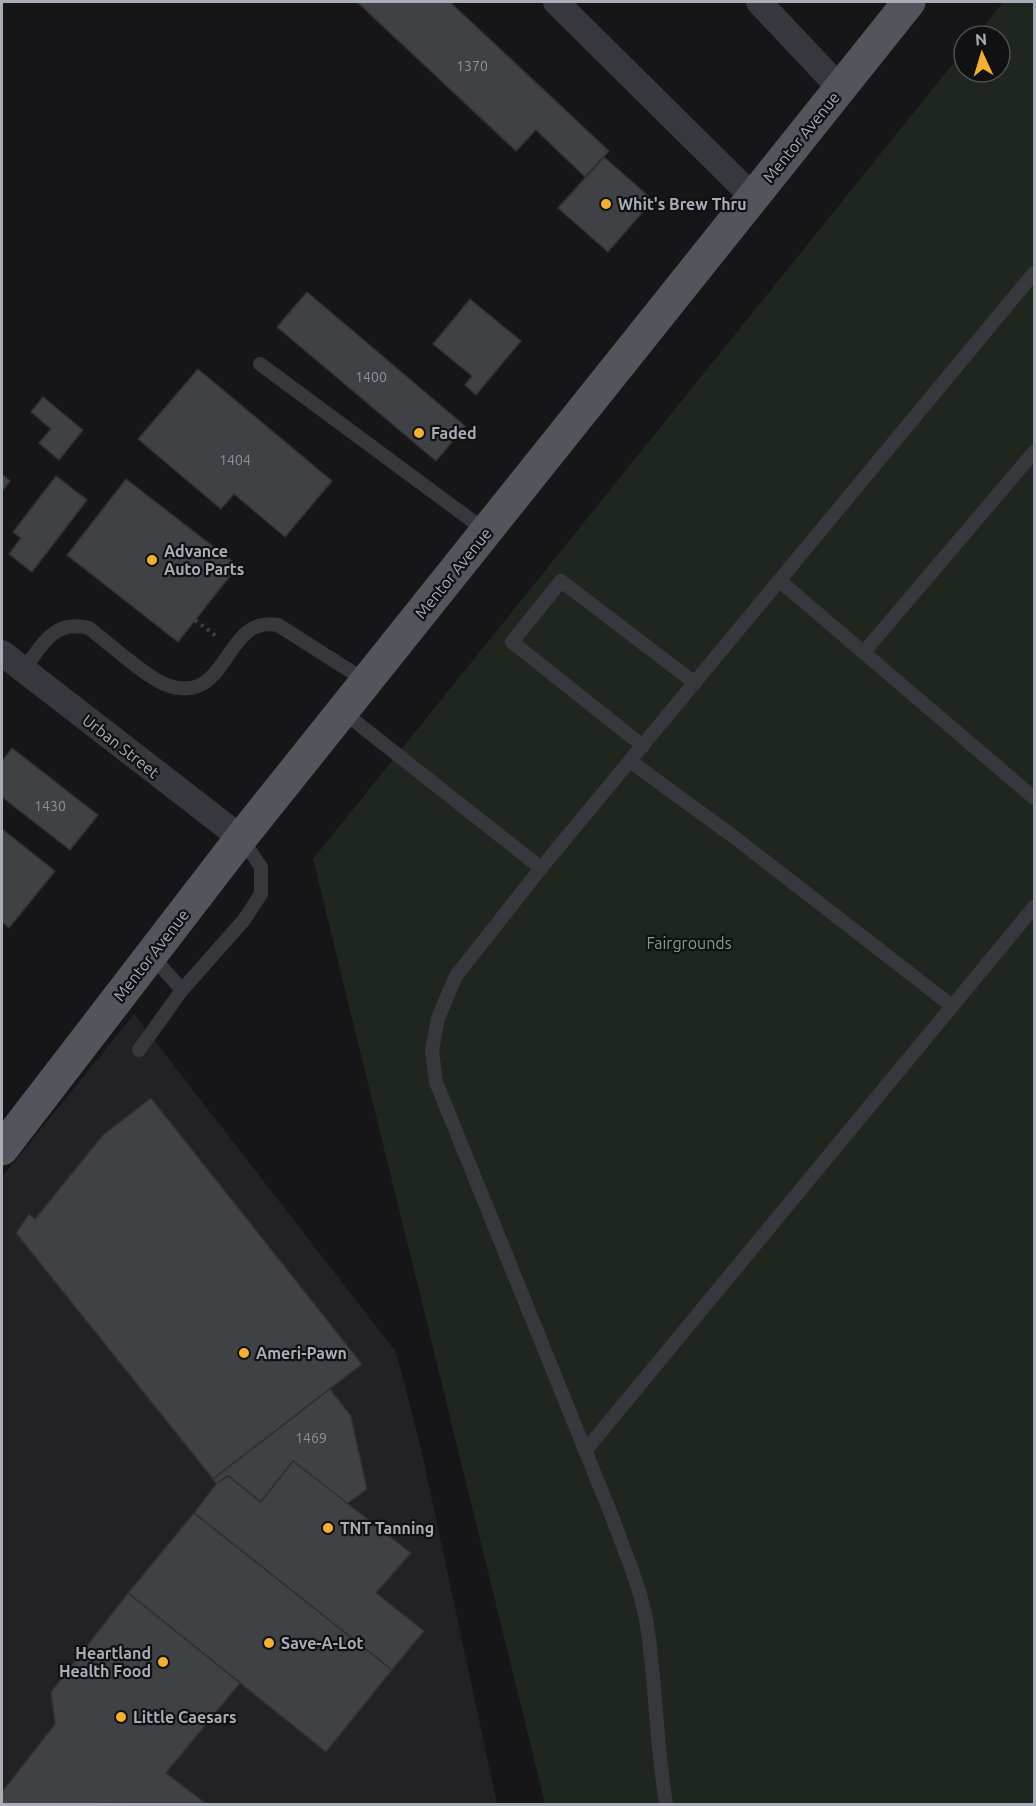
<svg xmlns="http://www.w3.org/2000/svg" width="1036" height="1806" font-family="Ubuntu,sans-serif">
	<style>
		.built { fill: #222225 }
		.green { fill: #1e261f }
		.building { fill: #404145; stroke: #303034; stroke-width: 1.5 }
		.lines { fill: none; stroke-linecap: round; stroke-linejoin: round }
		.path { stroke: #3d3f44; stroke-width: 4; stroke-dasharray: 3 4.5; stroke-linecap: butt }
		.service { stroke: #37383d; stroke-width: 14 }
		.minor { stroke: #37383d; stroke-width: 26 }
		.primary { stroke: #53555c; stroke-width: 33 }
		.poi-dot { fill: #f2b134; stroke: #111113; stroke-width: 2 }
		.labels { text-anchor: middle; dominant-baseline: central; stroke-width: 4.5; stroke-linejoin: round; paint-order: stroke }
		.number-label { font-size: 14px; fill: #8e929b }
		.street-label { font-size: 16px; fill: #a8adb8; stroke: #111113 }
		.poi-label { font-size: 16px; font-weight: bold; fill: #a8adb8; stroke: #111113; text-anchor: start }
		.park-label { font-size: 16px; fill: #7fa381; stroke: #111113 }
	</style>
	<rect width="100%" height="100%" fill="#161618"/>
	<polygon class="built" points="134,1014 396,1352 421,1449 497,1804 2,1804 2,1177"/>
	<polygon class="green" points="1003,2 1034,2 1034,1804 545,1804 313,859 964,50 964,72 1000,72 1000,36 976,36"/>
	<g class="building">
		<polygon points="357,2 450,2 609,151 585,177 536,130 516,151"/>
		<polygon points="604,157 653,200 608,252 558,208"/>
		<polygon points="307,292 465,426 436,461 277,327"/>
		<polygon points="470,299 521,341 476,395 465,385 472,376 433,344"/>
		<polygon points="198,369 332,481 285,537 234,494 221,509 138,439"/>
		<polygon points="43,397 83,430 59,460 39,443 51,429 31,412"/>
		<polygon points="2,474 10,481 2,491"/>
		<polygon points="56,476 87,500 32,572 9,554 21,538 13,532"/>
		<polygon points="126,479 238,566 178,642 67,555"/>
		<polygon points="12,748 98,815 70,850 2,797 2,761"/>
		<polygon points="2,829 55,871 9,928 2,922"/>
		<polygon points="151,1098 362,1364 213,1479 16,1233 29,1214 35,1219 103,1135"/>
		<polygon points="330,1389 351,1416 367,1489 347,1504 293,1461 261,1502 228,1476 216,1484 213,1479"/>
		<polygon points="293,1461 411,1553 376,1593 424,1631 392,1670 194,1513 216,1484 228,1476 261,1502"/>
		<polygon points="194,1513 392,1670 326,1752 128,1593"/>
		<polygon points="128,1593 240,1683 166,1773 205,1803 2,1804 2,1792 55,1724 51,1692"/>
	</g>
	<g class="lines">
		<polyline class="path" points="195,620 216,636"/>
		<g class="service">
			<polyline points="260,364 486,531"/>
			<polyline points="780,581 1034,798"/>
			<polyline points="864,652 1034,452"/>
			<path d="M23,670C43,645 53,619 89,628C107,642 145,676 164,684C230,710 222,614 278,625L366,681"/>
			<polyline points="342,711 541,868"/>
			<polyline points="643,746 512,642 561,581 695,683"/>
			<polyline points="630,761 734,837 952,1006"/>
			<polyline points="151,955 182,990"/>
			<polyline points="139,1050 182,990 244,920 261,894 261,867 241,838"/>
			<polyline points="585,1451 1034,907"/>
			<path d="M666,1804C656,1745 656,1684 647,1625C641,1588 625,1553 613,1519L436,1082L432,1050L438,1018L456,976L541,868L1034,273"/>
		</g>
		<g class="minor">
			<polyline points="556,2 753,197"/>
			<polyline points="759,2 840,88"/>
			<polyline points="2,653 241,838"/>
		</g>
		<polyline class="primary" points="2,1149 241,838 909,2"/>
	</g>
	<g class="poi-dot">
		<circle cx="606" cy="204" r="6"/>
		<circle cx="419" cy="433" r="6"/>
		<circle cx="152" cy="560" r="6"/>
		<circle cx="244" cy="1353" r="6"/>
		<circle cx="328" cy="1528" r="6"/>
		<circle cx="269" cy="1643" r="6"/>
		<circle cx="163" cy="1662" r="6"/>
		<circle cx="121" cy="1717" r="6"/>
	</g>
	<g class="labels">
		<g class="number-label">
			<text x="472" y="66">1370</text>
			<text x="371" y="377">1400</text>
			<text x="235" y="460">1404</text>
			<text x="50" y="806">1430</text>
			<text x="311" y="1438">1469</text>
		</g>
		<g class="street-label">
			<text transform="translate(801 137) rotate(-51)">Mentor Avenue</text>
			<text transform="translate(453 573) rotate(-51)">Mentor Avenue</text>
			<text transform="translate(121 746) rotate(38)">Urban Street</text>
			<text transform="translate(151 955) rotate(-52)">Mentor Avenue</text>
		</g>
		<g class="poi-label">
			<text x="618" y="204">Whit's Brew Thru</text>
			<text x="431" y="433">Faded</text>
			<text x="164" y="551">Advance<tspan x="164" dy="18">Auto Parts</tspan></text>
			<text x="256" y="1353">Ameri-Pawn</text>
			<text x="340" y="1528">TNT Tanning</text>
			<text x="281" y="1643">Save-A-Lot</text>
			<text x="151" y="1653" text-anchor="end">Heartland<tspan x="151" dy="18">Health Food</tspan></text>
			<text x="133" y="1717">Little Caesars</text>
		</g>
		<g class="park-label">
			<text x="689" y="943">Fairgrounds</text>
		</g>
	</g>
	<rect width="1036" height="1806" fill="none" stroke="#a8adb8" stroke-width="6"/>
	<g transform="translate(982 54) rotate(356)"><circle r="28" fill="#111113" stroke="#4d4f55" stroke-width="1.5"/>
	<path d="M0-4.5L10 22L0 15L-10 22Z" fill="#f2b134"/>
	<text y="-9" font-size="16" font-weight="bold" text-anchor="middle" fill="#a8adb8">N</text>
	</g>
</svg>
